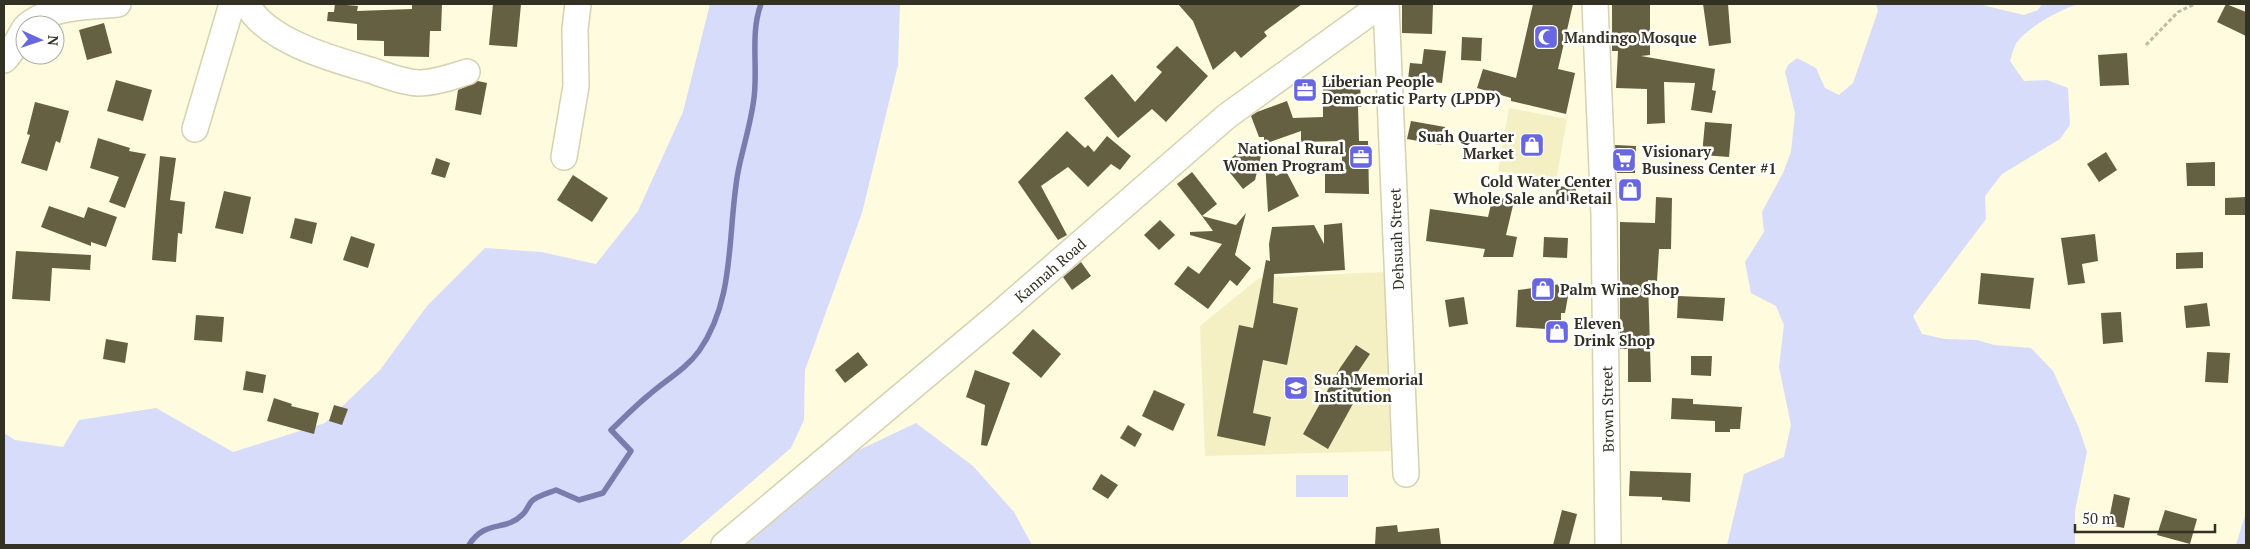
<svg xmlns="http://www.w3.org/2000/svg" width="2250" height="549" font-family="'PT Serif',serif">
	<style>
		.built { fill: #f5efc4 }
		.green { fill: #d8dcfb }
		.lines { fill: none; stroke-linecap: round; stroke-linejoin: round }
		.stream { stroke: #797cad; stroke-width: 5.5 }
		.building { fill: #656042 }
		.minor-casing { stroke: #d6d2af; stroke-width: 28 }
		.path { stroke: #bebca4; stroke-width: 3; stroke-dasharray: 4 2.5; stroke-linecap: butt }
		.minor { stroke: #fff; stroke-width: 25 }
		.labels { text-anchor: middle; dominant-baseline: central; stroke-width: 5; stroke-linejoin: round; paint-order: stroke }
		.poi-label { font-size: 15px; font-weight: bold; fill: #333124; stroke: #fff; text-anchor: start }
		.street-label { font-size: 15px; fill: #333124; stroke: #fff }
	</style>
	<rect width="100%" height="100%" fill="#fefbdf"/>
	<g class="built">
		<polygon points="1509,108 1567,119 1556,181 1498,171"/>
		<polygon points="1384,272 1391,451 1205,456 1200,326 1259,278"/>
	</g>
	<g class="green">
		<polygon points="710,4 900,4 898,65 862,213 805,370 804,420 791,448 678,545 4,545 4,433 15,440 63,447 79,420 156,408 233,452 325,423 380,370 427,306 485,248 541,252 596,264 638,211 683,112"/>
		<path d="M1876,4H1978L2024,15L2038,10L2042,4H2078C2058,11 2031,25 2017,42C2014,46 2012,55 2010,61L2024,81L2047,80L2068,88L2070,125L2060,139L2002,174L1985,196L1986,219L1913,316L1922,334L1945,339L1977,340L1994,345L2031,348L2053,371L2079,428L2087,452L2075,511V545H1727L1744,474L1784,457L1791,425L1779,367L1784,325L1776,306L1751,293L1745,262L1764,232L1762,212L1783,173L1791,152L1795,113L1785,72L1788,65L1797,58L1816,68L1825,88L1839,95L1853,83L1878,11Z"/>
		<polygon points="916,423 973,466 1014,512 1032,545 743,545 842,458"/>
		<rect x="1296" y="475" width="52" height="22"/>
		<polygon points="2246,512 2246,545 2236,545"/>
	</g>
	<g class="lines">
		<path class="stream" d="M469,545C485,519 505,532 522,515C526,512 528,506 531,502C536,496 549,493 556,490L579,500L603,493L631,451L611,430C624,418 636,405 650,394C666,380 686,369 699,351C736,298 727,233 738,172C743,147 751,123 754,98C758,67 750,33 761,4"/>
	</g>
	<g class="building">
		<polygon points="335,4 358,6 357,11 412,9 412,4 442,4 441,31 430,31 429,57 384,56 384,41 357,40 357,24 327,21 328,12 334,12"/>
		<polygon points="493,4 521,4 517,47 489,45"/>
		<polygon points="1178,4 1302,4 1264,32 1267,36 1241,58 1235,51 1213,70 1193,21"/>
		<polygon points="1402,4 1433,4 1432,34 1402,33"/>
		<polygon points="1533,4 1573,4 1558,69 1575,73 1566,114 1511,101 1511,98 1477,88 1483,69 1516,78"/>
		<polygon points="1612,4 1650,4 1650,55 1641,56 1715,69 1712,90 1716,91 1712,113 1691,110 1695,83 1664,82 1665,123 1647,124 1647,89 1616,88 1618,51 1612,51"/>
		<polygon points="1703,4 1728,4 1731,43 1709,46"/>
		<polygon points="2226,4 2246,12 2246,36 2217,22"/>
		<polygon points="104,23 112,53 87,60 79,30"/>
		<polygon points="1462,37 1482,38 1481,61 1461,60"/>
		<polygon points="1177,46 1208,76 1166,122 1152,109 1118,138 1084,98 1112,74 1135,102 1162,72 1156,67"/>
		<polygon points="1424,49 1446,51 1442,83 1408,79 1410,63 1422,64"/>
		<polygon points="2127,53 2129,85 2100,86 2098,55"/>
		<polygon points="1360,79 1361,107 1358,107 1359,141 1368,141 1369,194 1325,193 1325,174 1342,174 1342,141 1301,142 1301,131 1264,144 1264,137 1259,137 1251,116 1257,112 1287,101 1293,118 1323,117 1323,80"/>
		<polygon points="116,80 152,90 143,121 107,111"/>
		<polygon points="478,81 487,83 481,115 455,110 458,90"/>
		<polygon points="35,102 69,111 60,143 56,141 47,171 21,163 30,135 27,134"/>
		<polygon points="1411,121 1445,127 1441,145 1407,139"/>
		<polygon points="1705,122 1732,124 1729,157 1702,155"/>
		<polygon points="1067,131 1085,148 1088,145 1094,152 1107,136 1131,156 1120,170 1111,164 1088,187 1068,167 1041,186 1067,235 1058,240 1018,182"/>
		<polygon points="98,138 130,148 129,151 146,154 125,208 109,202 119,177 90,168"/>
		<polygon points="1251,143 1261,156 1255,180 1243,189 1223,164"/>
		<polygon points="1615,145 1636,146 1635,173 1617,173"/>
		<polygon points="2106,152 2117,170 2099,182 2087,164"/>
		<polygon points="160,156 176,158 170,200 185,202 182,234 178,233 176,262 152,260"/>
		<polygon points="436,158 450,163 445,178 431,174"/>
		<polygon points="1265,161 1276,176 1286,171 1299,196 1268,212"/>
		<polygon points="2215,162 2215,186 2187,186 2186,163"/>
		<polygon points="1192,172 1217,204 1202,216 1177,184"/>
		<polygon points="573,175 608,198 592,222 557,200"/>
		<polygon points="1557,186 1576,188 1575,202 1555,200"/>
		<polygon points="224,191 251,197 243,234 215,228"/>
		<polygon points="1493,196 1514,201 1506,235 1517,237 1513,257 1483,257 1485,249 1426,241 1430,209 1488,217"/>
		<polygon points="1656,197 1672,198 1671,249 1659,249 1657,281 1648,280 1651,382 1628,382 1628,349 1620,349 1620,222 1655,223"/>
		<polygon points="2246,197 2246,215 2225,215 2225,198"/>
		<polygon points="49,206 84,218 88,207 117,217 106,247 91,242 91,246 41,227"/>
		<polygon points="1246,213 1235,255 1251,268 1237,286 1230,280 1208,309 1174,284 1188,266 1199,274 1222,244 1190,235 1190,232 1213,231 1202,216 1236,225"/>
		<polygon points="295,218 317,223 312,244 290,238"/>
		<polygon points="1160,220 1175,235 1159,250 1144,235"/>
		<polygon points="1342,223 1345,270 1274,274 1273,303 1298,308 1287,365 1263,360 1253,413 1271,417 1265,446 1217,436 1239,325 1253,328 1266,260 1270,261 1269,244 1272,227 1314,225 1324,244 1324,225"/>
		<polygon points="2095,234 2098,261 2082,264 2085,283 2068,285 2061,238"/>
		<polygon points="351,236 375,244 368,268 343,260"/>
		<polygon points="1544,237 1568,238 1567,258 1543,257"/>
		<polygon points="16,251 91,255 90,270 52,268 50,301 12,299"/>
		<polygon points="2203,252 2203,268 2176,269 2176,253"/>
		<polygon points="1081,262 1091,276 1072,290 1063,277"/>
		<polygon points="1981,273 2034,278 2030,309 1978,304"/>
		<polygon points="1561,284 1570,285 1565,313 1561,313 1561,330 1516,327 1518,290"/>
		<polygon points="1678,296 1725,298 1723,321 1677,318"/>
		<polygon points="1464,297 1468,324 1449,327 1445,300"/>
		<polygon points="2207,303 2210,326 2186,328 2184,306"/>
		<polygon points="2121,312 2123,342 2103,344 2101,313"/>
		<polygon points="196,315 224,317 222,342 194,340"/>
		<polygon points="1033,329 1061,354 1041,378 1012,353"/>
		<polygon points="106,339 128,343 125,363 103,359"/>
		<polygon points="1356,345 1370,354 1355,376 1365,382 1328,449 1303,434 1340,368"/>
		<polygon points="858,352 868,365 845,383 835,370"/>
		<polygon points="2207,352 2230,353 2228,383 2205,382"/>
		<polygon points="1691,356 1712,356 1711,376 1691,375"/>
		<polygon points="975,370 1010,383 987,446 981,445 985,405 966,397"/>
		<polygon points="246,371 266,375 263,393 243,390"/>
		<polygon points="1154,390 1185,404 1173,431 1142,416"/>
		<polygon points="274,398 292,404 291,406 319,413 314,434 267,421"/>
		<polygon points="1672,398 1693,399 1693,404 1742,407 1740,429 1730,429 1730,432 1715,432 1715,421 1671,419"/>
		<polygon points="334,405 348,409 342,425 329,421"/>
		<polygon points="1128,425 1142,434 1135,447 1120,438"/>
		<polygon points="1630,471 1691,473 1690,502 1662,500 1662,497 1629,496"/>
		<polygon points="1101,474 1118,485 1108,499 1092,489"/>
		<polygon points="2114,494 2130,498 2124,528 2108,525"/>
		<polygon points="1562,510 1577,514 1569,545 1553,545"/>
		<polygon points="2165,510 2197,519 2190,544 2157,535"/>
		<polygon points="1397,525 1398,532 1439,528 1441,545 1375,545 1376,527"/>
	</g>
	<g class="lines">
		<defs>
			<g id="minor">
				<path d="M247,4C266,41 332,59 370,70C385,75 401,82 418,83C435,83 451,77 467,72"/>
				<polyline points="1386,4 1406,474"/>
				<polyline points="1595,4 1604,215 1608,545"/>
				<path d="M28,25C51,6 90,7 118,4"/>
				<path d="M4,60C11,55 19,37 25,28"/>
				<polyline points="195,129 232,4"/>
				<polyline points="564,157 576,86 575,29 578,4"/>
				<polyline points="724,545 998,315 1227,116 1382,4"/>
			</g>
		</defs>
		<use href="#minor" class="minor-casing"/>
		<polyline class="path" points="2146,45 2178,12 2195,4"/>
		<use href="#minor" class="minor"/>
	</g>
	<defs>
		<symbol id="mosque-square" viewBox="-11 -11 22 22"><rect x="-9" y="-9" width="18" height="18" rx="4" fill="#6866e0" stroke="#fff"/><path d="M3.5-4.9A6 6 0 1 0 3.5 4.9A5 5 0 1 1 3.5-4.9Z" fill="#fff"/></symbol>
		<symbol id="office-square" viewBox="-11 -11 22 22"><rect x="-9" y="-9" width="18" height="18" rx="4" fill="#6866e0" stroke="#fff"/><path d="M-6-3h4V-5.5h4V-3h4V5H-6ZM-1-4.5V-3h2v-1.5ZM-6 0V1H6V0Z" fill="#fff"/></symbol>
		<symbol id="shop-square" viewBox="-11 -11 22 22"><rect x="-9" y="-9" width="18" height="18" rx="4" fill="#6866e0" stroke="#fff"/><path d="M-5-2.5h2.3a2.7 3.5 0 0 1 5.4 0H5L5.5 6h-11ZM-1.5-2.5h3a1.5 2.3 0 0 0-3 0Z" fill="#fff"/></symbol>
		<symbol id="supermarket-square" viewBox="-11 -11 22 22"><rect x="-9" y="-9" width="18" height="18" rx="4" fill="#6866e0" stroke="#fff"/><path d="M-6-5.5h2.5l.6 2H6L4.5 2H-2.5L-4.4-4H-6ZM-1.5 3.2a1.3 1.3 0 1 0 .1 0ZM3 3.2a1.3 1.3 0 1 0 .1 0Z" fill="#fff"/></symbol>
		<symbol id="school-square" viewBox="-11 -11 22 22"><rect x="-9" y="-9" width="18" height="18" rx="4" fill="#6866e0" stroke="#fff"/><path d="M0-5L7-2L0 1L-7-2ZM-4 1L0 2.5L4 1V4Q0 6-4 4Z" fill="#fff"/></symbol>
	</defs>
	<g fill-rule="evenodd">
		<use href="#mosque-square" x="1532" y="23" width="28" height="28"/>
		<use href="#office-square" x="1291" y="76" width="28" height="28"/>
		<use href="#shop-square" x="1518" y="131" width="28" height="28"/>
		<use href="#office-square" x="1347" y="143" width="28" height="28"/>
		<use href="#supermarket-square" x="1610" y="146" width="28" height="28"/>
		<use href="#shop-square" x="1616" y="176" width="28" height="28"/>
		<use href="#shop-square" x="1529" y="275" width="28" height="28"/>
		<use href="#shop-square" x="1543" y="318" width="28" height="28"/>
		<use href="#school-square" x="1282" y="374" width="28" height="28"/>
	</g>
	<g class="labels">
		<g class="poi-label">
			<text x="1564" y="37">Mandingo Mosque</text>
			<text x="1322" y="81">Liberian People<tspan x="1322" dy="17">Democratic Party (LPDP)</tspan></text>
			<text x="1514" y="136" text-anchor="end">Suah Quarter<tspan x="1514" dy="17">Market</tspan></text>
			<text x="1344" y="148" text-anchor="end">National Rural<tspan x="1344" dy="17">Women Program</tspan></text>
			<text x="1642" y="151">Visionary<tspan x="1642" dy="17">Business Center #1</tspan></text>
			<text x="1612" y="181" text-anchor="end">Cold Water Center<tspan x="1612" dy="17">Whole Sale and Retail</tspan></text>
			<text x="1560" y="289">Palm Wine Shop</text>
			<text x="1574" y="323">Eleven<tspan x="1574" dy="17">Drink Shop</tspan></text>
			<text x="1314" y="379">Suah Memorial<tspan x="1314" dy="17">Institution</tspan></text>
		</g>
		<g class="street-label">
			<text transform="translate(1396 239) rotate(-92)">Dehsuah Street</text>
			<text transform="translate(1050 270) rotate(-41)">Kannah Road</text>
			<text transform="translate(1607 409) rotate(-91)">Brown Street</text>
		</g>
	</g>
	<rect width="2250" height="549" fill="none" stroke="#333124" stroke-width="10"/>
	<g transform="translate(40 40) rotate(93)"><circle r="24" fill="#ffffff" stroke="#adada7"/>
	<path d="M0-4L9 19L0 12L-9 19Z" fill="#6866e0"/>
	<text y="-8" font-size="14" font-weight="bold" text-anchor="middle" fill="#333124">N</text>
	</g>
	<path d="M2075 524v8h140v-8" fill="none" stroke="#333124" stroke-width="2.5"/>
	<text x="2082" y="524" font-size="15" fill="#333124" stroke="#ffffff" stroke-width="4" paint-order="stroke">50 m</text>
</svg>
